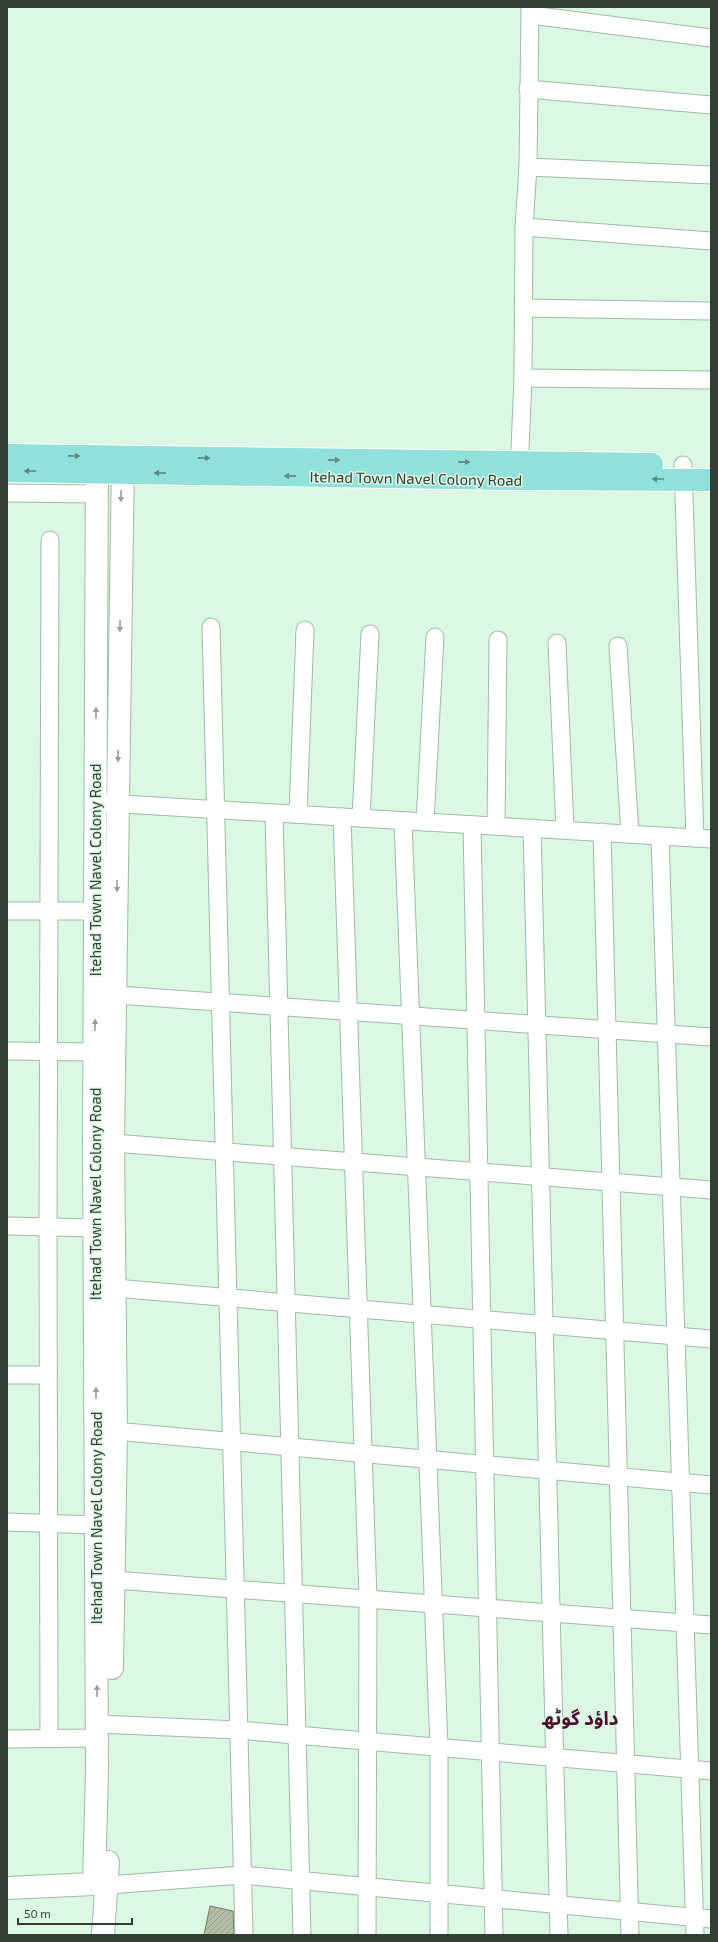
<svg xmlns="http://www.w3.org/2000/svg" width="718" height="1942" font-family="'Exo 2','Noto Sans Arabic',sans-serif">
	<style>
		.building { fill: url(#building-hatch); stroke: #727b62 }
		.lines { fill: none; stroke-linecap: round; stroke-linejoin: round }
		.street-casing { stroke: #a0baa8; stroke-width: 19 }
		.secondary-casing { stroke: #a0baa8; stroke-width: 24 }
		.primary-casing { stroke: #fff; stroke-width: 24 }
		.street { stroke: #fff; stroke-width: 17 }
		.secondary { stroke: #fff; stroke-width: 22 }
		.primary { stroke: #8fe1d9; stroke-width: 22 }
		.oneway { fill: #5c877f }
		.oneway2 { fill: #999e9a }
		.labels { text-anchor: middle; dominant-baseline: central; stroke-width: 3; stroke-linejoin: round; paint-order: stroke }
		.street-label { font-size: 15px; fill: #333d36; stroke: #dcf7e4 }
		.district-label { font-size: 19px; font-weight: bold; fill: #4f0e2d; stroke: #dcf7e4 }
	</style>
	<defs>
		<pattern id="building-hatch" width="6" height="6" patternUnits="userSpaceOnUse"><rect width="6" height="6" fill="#b6bfa5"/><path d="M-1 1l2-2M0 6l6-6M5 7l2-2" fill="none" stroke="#959c87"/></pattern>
	</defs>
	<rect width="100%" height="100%" fill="#dcf7e4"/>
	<polygon class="building" points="210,1906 233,1911 234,1935 204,1935"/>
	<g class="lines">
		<defs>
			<g id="street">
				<polyline points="531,15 711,38"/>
				<polyline points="528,89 711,105"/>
				<polyline points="528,167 711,175"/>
				<polyline points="524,227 711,241"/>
				<polyline points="523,308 711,311"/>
				<polyline points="523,378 711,380"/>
				<polyline points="683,465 695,838"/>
				<polyline points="519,473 523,378 524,227 528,167 530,7"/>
				<polyline points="7,493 96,494"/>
				<polyline points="211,627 244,1935"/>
				<polyline points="557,643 565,830"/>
				<polyline points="618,646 630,834"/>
				<polyline points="106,803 711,839"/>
				<polyline points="274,813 302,1935"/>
				<polyline points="298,814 305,630"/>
				<polyline points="342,817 368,1599 367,1935"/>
				<polyline points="361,818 370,634"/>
				<polyline points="403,821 439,1747 439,1935"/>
				<polyline points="425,822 435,637"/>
				<polyline points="472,825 494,1935"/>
				<polyline points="496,826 498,640"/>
				<polyline points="532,828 559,1935"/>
				<polyline points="602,832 630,1935"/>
				<polyline points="660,836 695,1935"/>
				<polyline points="7,911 95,911"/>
				<polyline points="103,994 711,1037"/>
				<polyline points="7,1051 94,1052"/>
				<polyline points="101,1142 711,1190"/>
				<polyline points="7,1226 95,1228"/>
				<polyline points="103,1287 711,1339"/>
				<polyline points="7,1375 48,1375"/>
				<polyline points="104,1430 711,1485"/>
				<polyline points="7,1522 96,1525"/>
				<polyline points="101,1579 711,1625"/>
				<polyline points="97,1724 238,1730 711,1771"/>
				<polyline points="49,1738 48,1227 50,540"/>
				<polyline points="7,1739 97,1738"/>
				<polyline points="96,1884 108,1885 242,1875 711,1919"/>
			</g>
			<g id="secondary">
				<polyline points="112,1668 116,1431 113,1143 123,457"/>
				<polyline points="7,1888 94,1884 97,1772 94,1141 97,457"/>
				<polyline points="103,1935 108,1862"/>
			</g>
			<g id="primary">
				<polyline points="7,455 652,464"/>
				<polyline points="7,471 518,479 711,480"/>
			</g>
		</defs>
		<use href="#street" class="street-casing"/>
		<use href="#secondary" class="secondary-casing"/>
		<use href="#primary" class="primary-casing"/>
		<use href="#street" class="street"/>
		<use href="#secondary" class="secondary"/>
		<use href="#primary" class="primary"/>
	</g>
	<defs><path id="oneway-solid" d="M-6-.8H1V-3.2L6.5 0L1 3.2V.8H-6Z"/></defs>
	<g class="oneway">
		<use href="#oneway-solid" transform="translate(74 456) rotate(1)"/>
		<use href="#oneway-solid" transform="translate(204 458) rotate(1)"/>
		<use href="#oneway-solid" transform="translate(334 460) rotate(1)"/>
		<use href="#oneway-solid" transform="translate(464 462) rotate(1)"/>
		<use href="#oneway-solid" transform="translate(30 471) rotate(-179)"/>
		<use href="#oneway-solid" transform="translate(160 473) rotate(-179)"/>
		<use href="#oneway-solid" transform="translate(290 476) rotate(-179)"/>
		<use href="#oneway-solid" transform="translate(658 479) rotate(-180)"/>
	</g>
	<g class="oneway2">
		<use href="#oneway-solid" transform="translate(121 496) rotate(91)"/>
		<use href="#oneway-solid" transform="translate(120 626) rotate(91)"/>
		<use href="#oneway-solid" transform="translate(96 713) rotate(-90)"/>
		<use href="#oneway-solid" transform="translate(118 756) rotate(91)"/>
		<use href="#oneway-solid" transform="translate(117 886) rotate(90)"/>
		<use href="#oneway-solid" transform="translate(95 1025) rotate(-89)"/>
		<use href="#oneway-solid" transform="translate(96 1393) rotate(-90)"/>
		<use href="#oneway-solid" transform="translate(97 1691) rotate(-90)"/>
	</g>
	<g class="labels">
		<g class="street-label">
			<text transform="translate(416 478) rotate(1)">Itehad Town Navel Colony Road</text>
			<text transform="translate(95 870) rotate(-90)">Itehad Town Navel Colony Road</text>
			<text transform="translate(95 1194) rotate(-90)">Itehad Town Navel Colony Road</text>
			<text transform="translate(96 1518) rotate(-90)">Itehad Town Navel Colony Road</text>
		</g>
		<g class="district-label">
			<text x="580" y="1717">داؤد گوٹھ</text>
		</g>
	</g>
	<rect width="718" height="1942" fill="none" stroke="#333d36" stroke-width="16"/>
	<path d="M18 1918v6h114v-6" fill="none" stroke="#333d36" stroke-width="2"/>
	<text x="24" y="1918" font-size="12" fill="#333d36" stroke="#dcf7e4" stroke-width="3" paint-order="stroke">50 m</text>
</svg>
